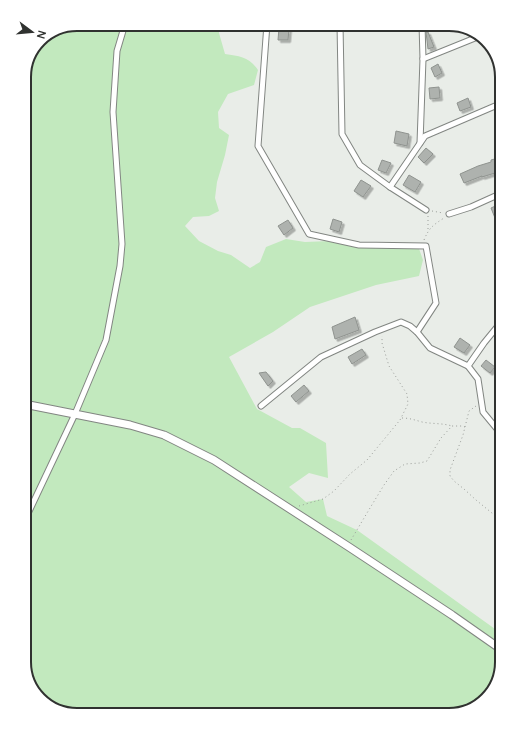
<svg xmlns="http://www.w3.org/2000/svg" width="526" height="739" font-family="Manrope,sans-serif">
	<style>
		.green { fill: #c2e9be }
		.building { fill: #aeb2ae; stroke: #8f938f; filter: url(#shadow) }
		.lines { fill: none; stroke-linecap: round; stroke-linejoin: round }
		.street-casing { stroke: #828682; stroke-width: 7 }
		.secondary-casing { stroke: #828682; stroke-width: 9 }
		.path { stroke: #9a9d99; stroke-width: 1; stroke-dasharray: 1 3; stroke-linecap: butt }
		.street { stroke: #fff; stroke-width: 5 }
		.secondary { stroke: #fff; stroke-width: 7 }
		.rim { fill: none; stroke: #303230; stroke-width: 2 }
	</style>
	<defs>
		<filter id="shadow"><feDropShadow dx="2.5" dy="2.5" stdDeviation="0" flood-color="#0004"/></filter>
	</defs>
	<rect width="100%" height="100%" fill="#e9ede8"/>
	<path class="green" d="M77,24H219V33L225,54C240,56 249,57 258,70L254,85L228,94L218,112L219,128L229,135L225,155L217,182L215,198L219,211L209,216L193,217L185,226L199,241L218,251L231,255L250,268L260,262L266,247L286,239L305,242L330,241L344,244L358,245L417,243L423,260L419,276L376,285L310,307L273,332L229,357L257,409L292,428H300L326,443L328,478L309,473L289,487L306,502L323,499L327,516L357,530L502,634V662L495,688L475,708L449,715H74L51,708L31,688L24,662V74L42,37Z"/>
	<g class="building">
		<polygon points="279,28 289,29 288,40 278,40"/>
		<polygon points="426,32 428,32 434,47 428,49"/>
		<polygon points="438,64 442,73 435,77 431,68"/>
		<polygon points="439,87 440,98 430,99 429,88"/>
		<polygon points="468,98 471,107 460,111 457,103"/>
		<polygon points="396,131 409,134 407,146 394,143"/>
		<polygon points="426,148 433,154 424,163 418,157"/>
		<polygon points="502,157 502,172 495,174 495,173 482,177 482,176 464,183 460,174 478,166 491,162 491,160"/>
		<polygon points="382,160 391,163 386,173 378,170"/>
		<polygon points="409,175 421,182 415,192 403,185"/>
		<polygon points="361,180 371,186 363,197 354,191"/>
		<polygon points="502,203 502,215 495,218 491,208"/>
		<polygon points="333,219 342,222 339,232 330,229"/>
		<polygon points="288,220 293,228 284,235 278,226"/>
		<polygon points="355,317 359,330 335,339 332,327"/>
		<polygon points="460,338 470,345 464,353 454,347"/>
		<polygon points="362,349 366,355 352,364 348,357"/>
		<polygon points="486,360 495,367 490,373 481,366"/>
		<polygon points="266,372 273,381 268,386 259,373"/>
		<polygon points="304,385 309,391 296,402 291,396"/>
		<polygon points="498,458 502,459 502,468 496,466"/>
	</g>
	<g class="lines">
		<defs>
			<g id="street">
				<polyline points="267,24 258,146 309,234 359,245 426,246 436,303 417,332"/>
				<polyline points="340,24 342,134 360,165 390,187 426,210"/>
				<polyline points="423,59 480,36"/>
				<polyline points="420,143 423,59 422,24"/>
				<polyline points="390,187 425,136 502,103"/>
				<polyline points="449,214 471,207 502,193"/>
				<polyline points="261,406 321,357 375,332 401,322 410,326 417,332 430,348 468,366"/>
				<polyline points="502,435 483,412 478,379 468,366 484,343 502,321"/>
				<polyline points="24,522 75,414 106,340 120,266 122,244 113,112 117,51 125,24"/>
			</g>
			<polyline id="secondary" points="24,404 130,425 164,435 214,460 349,547 452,615 502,650"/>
		</defs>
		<use href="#street" class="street-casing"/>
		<use href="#secondary" class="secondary-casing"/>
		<g class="path">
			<polyline points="432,211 443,213"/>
			<polyline points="428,216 428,231"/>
			<path d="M424,240C429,228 433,225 444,218"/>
			<polyline points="476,406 469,411 463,435 450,470 450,476 454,481 464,489 476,500 498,518"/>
			<path d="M402,418C409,418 415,420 422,422C432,424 442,423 452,426"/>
			<polyline points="299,506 323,499 334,491 350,474 367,460 400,420 408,404 407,394 389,366 382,343 382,336"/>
			<polyline points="351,540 367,513 384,485 394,471 405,464 420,463 427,461 441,438 452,426 462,426 465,427"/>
		</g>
		<use href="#street" class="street"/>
		<use href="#secondary" class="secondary"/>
	</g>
	<path d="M0 0H526V739H0ZM77 31H449A46 46 0 0 1 495 77V662A46 46 0 0 1 449 708H77A46 46 0 0 1 31 662V77A46 46 0 0 1 77 31Z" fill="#fff" fill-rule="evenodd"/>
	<path class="rim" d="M77 31H449A46 46 0 0 1 495 77V662A46 46 0 0 1 449 708H77A46 46 0 0 1 31 662V77A46 46 0 0 1 77 31Z"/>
	<g transform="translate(32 32) rotate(106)" stroke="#ffffff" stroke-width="3" paint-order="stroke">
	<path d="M0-3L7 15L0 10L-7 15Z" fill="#303230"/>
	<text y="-6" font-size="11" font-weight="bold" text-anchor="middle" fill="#303230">N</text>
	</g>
</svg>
